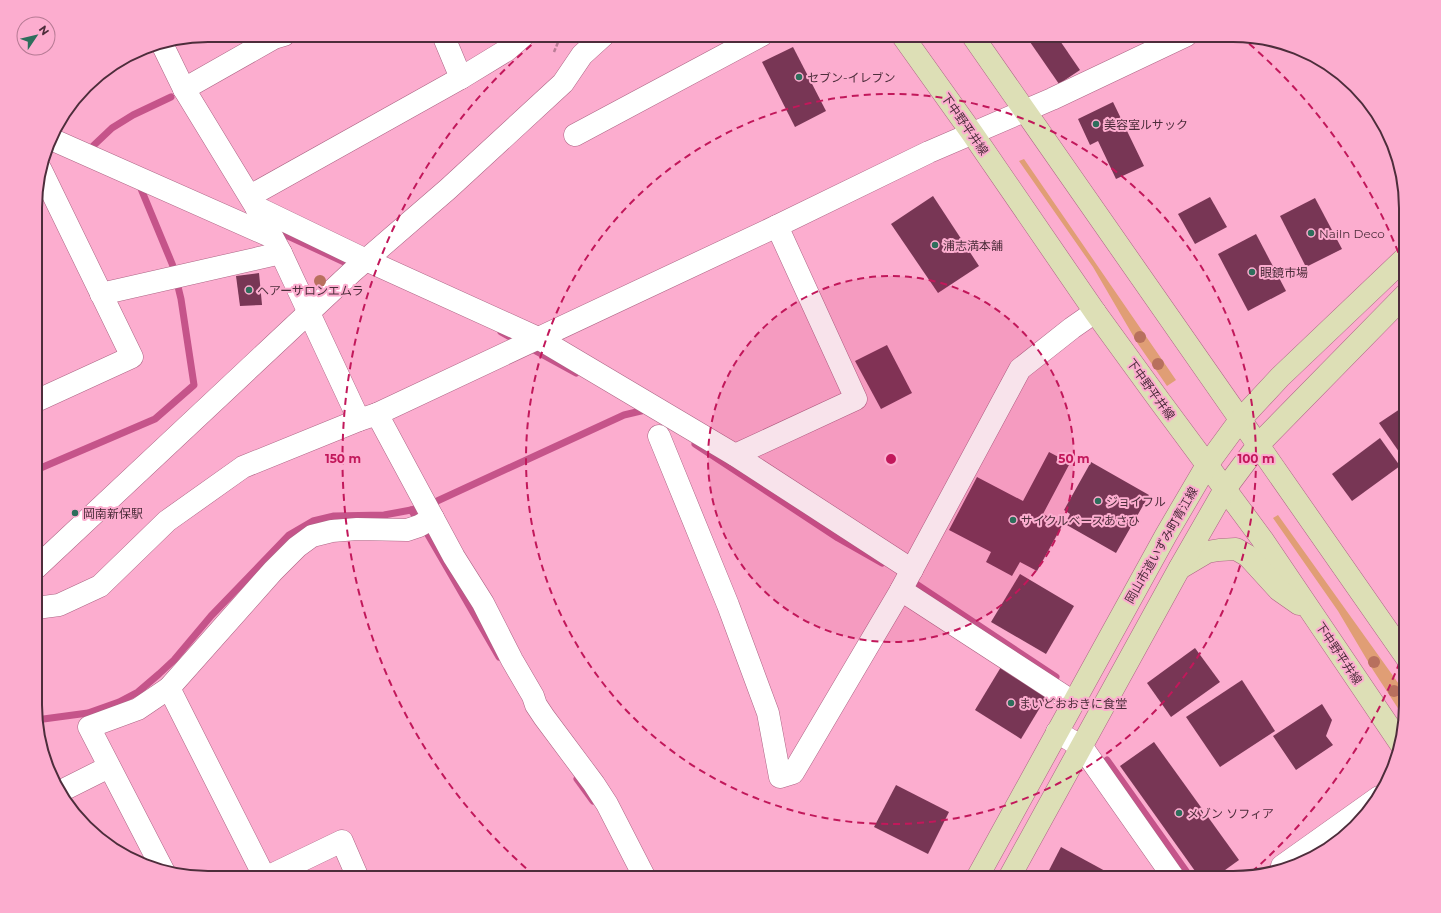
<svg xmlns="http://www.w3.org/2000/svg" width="1441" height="913" font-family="Montserrat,'Noto Sans JP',sans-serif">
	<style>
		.green { fill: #e09e75 }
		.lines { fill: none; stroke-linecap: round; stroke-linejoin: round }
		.stream { stroke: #c5548a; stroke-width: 7 }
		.building { fill: #783655 }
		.street-casing { stroke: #ac6484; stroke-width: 23 }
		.secondary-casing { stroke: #ac6484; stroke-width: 23 }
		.path { stroke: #ba7d97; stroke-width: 2.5; stroke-dasharray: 4 2; stroke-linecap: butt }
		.street { stroke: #fff; stroke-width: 22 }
		.secondary { stroke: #dddfb6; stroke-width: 22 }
		.tree { fill: #b8705e }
		.ring { fill: none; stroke: #c2185b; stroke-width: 2; stroke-dasharray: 7 5 }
		.poi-dot { fill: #2e6e5c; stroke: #fcadcf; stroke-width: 1.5 }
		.labels { text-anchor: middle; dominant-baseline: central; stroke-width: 4; stroke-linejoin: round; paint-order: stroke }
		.poi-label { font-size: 12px; fill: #4d2d3b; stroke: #fcadcf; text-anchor: start }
		.street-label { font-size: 12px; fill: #4d2d3b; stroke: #fcadcf }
		.rim { fill: none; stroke: #4d2d3b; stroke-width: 2 }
		.centre { fill: #c2185b; stroke: #fcadcf; stroke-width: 2 }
		.ring-label { font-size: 12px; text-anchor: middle; font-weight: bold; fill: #c2185b; stroke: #fcadcf; stroke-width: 4; stroke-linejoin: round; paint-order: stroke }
	</style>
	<rect width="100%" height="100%" fill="#fcadcf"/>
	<g class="green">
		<polygon points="1024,159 1176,380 1167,386 1138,344 1093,267 1019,161"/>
		<polygon points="1278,515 1406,694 1405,719 1373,670 1338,611 1273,518"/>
	</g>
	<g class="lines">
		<g class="stream">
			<polyline points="93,146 112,128 133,115 171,97"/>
			<polyline points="275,230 355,267"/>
			<polyline points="501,332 576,373"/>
			<polyline points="695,444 838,538 882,563"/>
			<polyline points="36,470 155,419 194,385 181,299 173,266 139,184"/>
			<polyline points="411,510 427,533 499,657"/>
			<polyline points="910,580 1056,677"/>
			<polyline points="36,720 88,713 119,702 138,692 159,674 174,660 211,616 289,535 313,521 334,516 384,515 411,510 435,502 624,415 645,410"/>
			<polyline points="1107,760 1191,878"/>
			<polyline points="577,779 593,801"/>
		</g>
	</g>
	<g class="building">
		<polygon points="1041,35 1056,35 1080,70 1059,84 1030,42"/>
		<polygon points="793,47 826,111 795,127 762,62"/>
		<polygon points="1113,102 1144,166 1116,179 1098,141 1090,145 1078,119"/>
		<polygon points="933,196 979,266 938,293 891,224"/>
		<polygon points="1210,197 1227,227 1195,244 1178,214"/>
		<polygon points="1315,198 1342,249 1306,267 1280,216"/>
		<polygon points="1256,234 1286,291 1248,311 1218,254"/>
		<polygon points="259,273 262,305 240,306 236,276"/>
		<polygon points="887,345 912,393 881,409 855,361"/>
		<polygon points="1406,405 1406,457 1404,459 1379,423"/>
		<polygon points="1380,438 1400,466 1352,501 1332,474"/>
		<polygon points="1049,452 1070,463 1043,514 1063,524 1037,571 1020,562 1012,576 986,562 991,552 949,530 977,477 1023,501"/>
		<polygon points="1091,462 1149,495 1116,553 1065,524 1070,514 1064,510"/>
		<polygon points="1020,574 1074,606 1046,654 991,622"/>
		<polygon points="1195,648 1220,682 1171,717 1147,683"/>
		<polygon points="1001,667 1047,696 1021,739 975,710"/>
		<polygon points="1242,680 1275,731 1220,767 1186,717"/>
		<polygon points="1322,704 1332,720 1326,736 1333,745 1296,770 1273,736"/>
		<polygon points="1154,742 1239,860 1214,878 1200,878 1120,766"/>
		<polygon points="896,785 949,812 928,854 874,827"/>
		<polygon points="1061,847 1118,878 1045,878"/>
	</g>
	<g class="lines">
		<defs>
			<g id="street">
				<polyline points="443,35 461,78"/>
				<polyline points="162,44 184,89 256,207 281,253 359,420"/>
				<polyline points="184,89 274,38 284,35"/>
				<polyline points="575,135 762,35"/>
				<polyline points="51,139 272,237"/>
				<polyline points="250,196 461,78 507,50 524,35"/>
				<polyline points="256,207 366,260 538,338 735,455 912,570"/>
				<polyline points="101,294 281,253"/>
				<polyline points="36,401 132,357 41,170"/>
				<polyline points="377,414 454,557 483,603 512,660 533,696 536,705 544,717 594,784 607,804 645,878"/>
				<polyline points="659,436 728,605 768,713 780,777 793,773 901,590 1020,369 1072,328 1095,312"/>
				<polyline points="735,455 856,399 777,226"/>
				<polyline points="36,568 352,272 448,189 563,83 582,55 604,35"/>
				<polyline points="901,590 1073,702"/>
				<polyline points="36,608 59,605 100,586 167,521 243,467 359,420 377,414 777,226 929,152 1052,99 1187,35"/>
				<polyline points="1057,732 1082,747 1174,878"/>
				<polyline points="59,792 109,767"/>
				<polyline points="1282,866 1379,797"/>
				<polyline points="164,872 89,727 138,709 169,688"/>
				<polyline points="265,878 169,688 273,571 297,547 312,536 332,531 357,529 407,530 419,526 433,518"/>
				<polyline points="265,878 342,841 358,878"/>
			</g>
			<g id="secondary">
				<polyline points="902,35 972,133 1095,312 1159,400 1262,539 1400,743"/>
				<polyline points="972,35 1406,657"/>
				<polyline points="1180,568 1207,552 1219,550 1236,549 1248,556 1279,590 1299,604"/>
				<polyline points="977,878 1166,535 1207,465 1240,420 1280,377 1406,257"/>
				<polyline points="1009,878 1179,569 1225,489 1258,445 1406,294"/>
			</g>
		</defs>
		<use href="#street" class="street-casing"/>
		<use href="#secondary" class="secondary-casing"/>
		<polyline class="path" points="554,52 561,35"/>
		<use href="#street" class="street"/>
		<use href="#secondary" class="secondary"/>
	</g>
	<g class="tree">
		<circle cx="320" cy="281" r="6"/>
		<circle cx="1140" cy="337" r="6"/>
		<circle cx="1158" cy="364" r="6"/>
		<circle cx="1374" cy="662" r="6"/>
		<circle cx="1394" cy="691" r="6"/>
	</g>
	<circle cx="891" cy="459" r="183" fill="#c2185b" fill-opacity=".12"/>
	<g class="ring">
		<circle cx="891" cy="459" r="183"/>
		<circle cx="891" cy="459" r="365"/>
		<path d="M1404 651A548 548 0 0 1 1247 876M535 876A548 548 0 0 1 542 36M1240 36A548 548 0 0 1 1404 267"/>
	</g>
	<g class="poi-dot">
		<circle cx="799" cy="77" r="4"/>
		<circle cx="1096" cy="124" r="4"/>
		<circle cx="1311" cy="233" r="4"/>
		<circle cx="935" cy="245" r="4"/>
		<circle cx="1252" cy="272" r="4"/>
		<circle cx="249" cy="290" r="4"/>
		<circle cx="1098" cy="501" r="4"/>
		<circle cx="75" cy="513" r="4"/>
		<circle cx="1013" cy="520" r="4"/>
		<circle cx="1011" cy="703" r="4"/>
		<circle cx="1179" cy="813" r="4"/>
	</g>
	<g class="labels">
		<g class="poi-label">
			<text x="807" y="77">セブン-イレブン</text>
			<text x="1104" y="124">美容室ルサック</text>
			<text x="1319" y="233">Nailn Deco</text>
			<text x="943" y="245">浦志満本舗</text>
			<text x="1260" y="272">眼鏡市場</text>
			<text x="257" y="290">ヘアーサロンエムラ</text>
			<text x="1106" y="501">ジョイフル</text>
			<text x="83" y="513">岡南新保駅</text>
			<text x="1021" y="520">サイクルベースあさひ</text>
			<text x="1019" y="703">まいどおおきに食堂</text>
			<text x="1187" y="813">メゾン ソフィア</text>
		</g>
		<g class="street-label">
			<text transform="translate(965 124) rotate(55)">下中野平井線</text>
			<text transform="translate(1151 389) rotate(54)">下中野平井線</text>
			<text transform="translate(1161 545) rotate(-60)">岡山市道いずみ町青江線</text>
			<text transform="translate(1339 653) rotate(56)">下中野平井線</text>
		</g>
	</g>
	<path d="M0 0H1441V913H0ZM208 42H1233A166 166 0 0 1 1399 208V705A166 166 0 0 1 1233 871H208A166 166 0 0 1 42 705V208A166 166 0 0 1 208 42Z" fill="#fcadcf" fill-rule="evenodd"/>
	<path class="rim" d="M208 42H1233A166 166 0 0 1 1399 208V705A166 166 0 0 1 1233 871H208A166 166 0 0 1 42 705V208A166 166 0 0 1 208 42Z"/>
	<circle cx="891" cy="459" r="6" class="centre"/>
	<g class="ring-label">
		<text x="1074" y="463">50 m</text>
		<text x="1256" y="463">100 m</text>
		<text x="343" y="463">150 m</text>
	</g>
	<g transform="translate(36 36) rotate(55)"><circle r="19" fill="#fcadcf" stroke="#b67a94"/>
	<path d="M0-3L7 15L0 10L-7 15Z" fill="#2e6e5c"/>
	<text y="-6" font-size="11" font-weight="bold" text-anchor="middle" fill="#4d2d3b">N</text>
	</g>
</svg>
